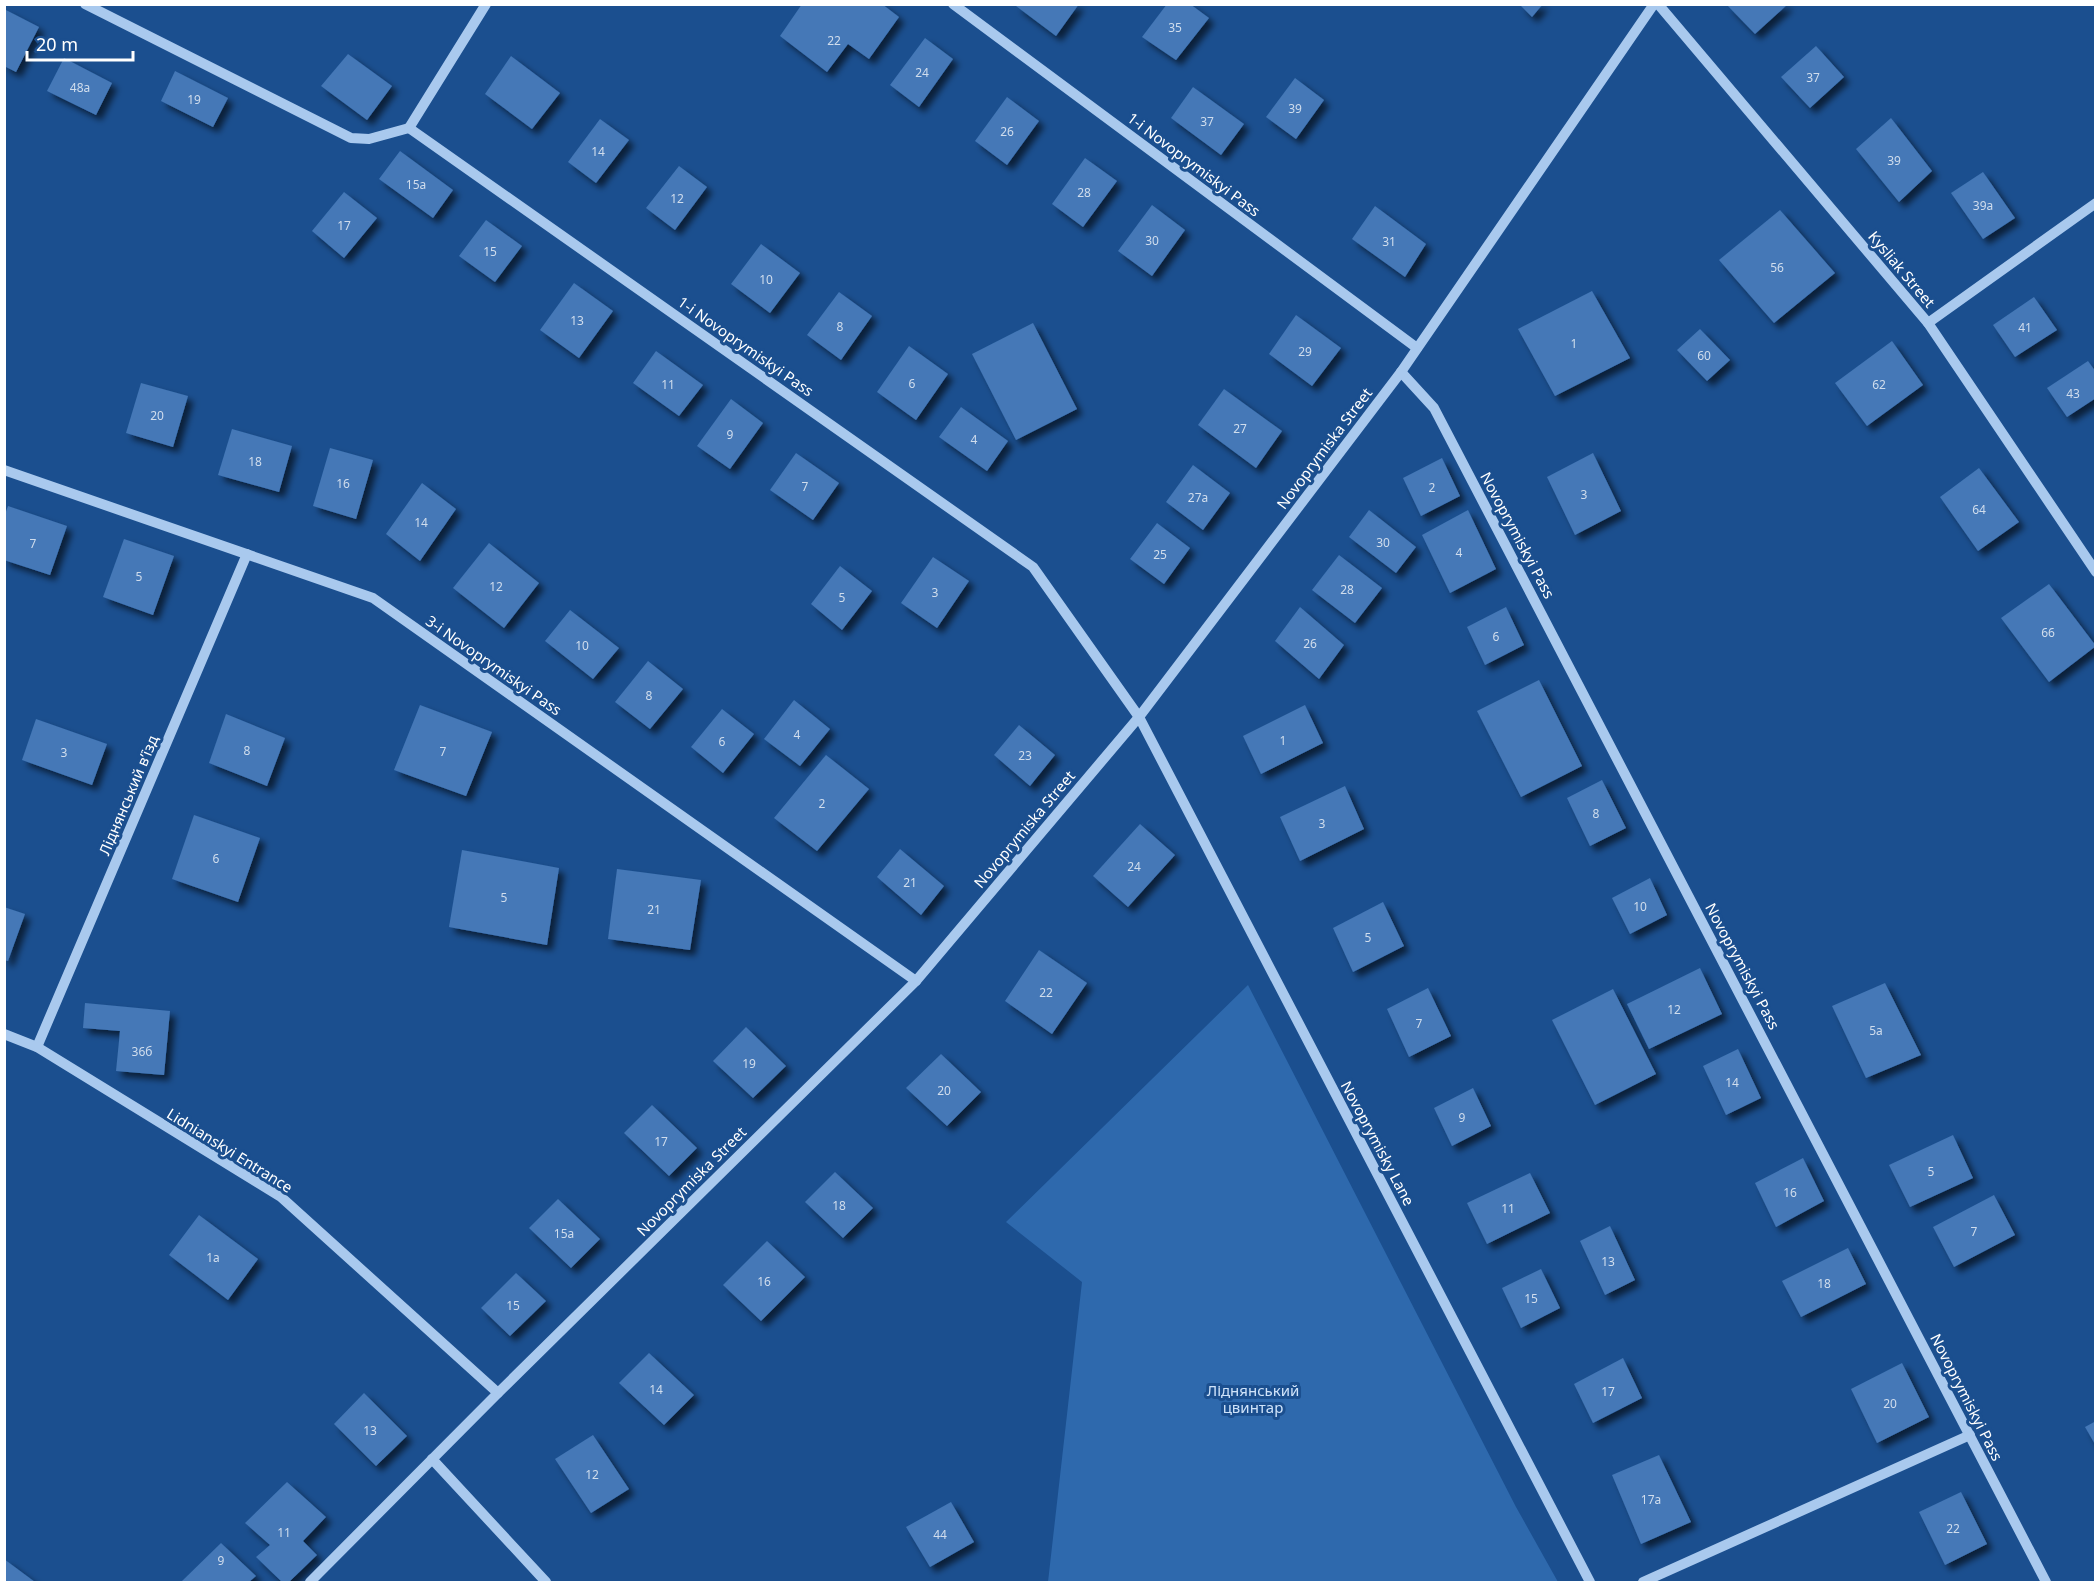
<svg xmlns="http://www.w3.org/2000/svg" width="2100" height="1587" font-family="'Noto Sans',sans-serif">
	<style>
		.green { fill: #2e69ad }
		.building { fill: #4478b7; filter: url(#shadow) }
		.lines { fill: none; stroke-linecap: round; stroke-linejoin: round }
		.minor { stroke: #a9c9ee; stroke-width: 10 }
		.labels { text-anchor: middle; dominant-baseline: central; stroke-width: 6; stroke-linejoin: round; paint-order: stroke }
		.number-label { font-size: 12px; fill: #d0dded }
		.street-label { font-size: 15px; fill: #fff; stroke: #1b4f8f }
		.park-label { font-size: 15px; fill: #cfe3fa; stroke: #1b4f8f }
	</style>
	<defs>
		<filter id="shadow"><feDropShadow dx="5.5" dy="5.5" stdDeviation="3" flood-color="#0009"/></filter>
	</defs>
	<rect width="100%" height="100%" fill="#1b4f8f"/>
	<polygon class="green" points="1248,985 1516,1507 1558,1582 1048,1582 1082,1282 1006,1222"/>
	<g class="building">
		<polygon points="802,4 882,4 899,17 869,59 848,44 827,72 780,36"/>
		<polygon points="1017,4 1079,4 1056,36 1016,6"/>
		<polygon points="1167,4 1190,4 1209,18 1176,60 1142,37"/>
		<polygon points="1519,4 1543,4 1532,17"/>
		<polygon points="1726,4 1788,4 1755,34"/>
		<polygon points="4,9 39,27 16,72 4,66"/>
		<polygon points="925,38 953,59 919,107 890,85"/>
		<polygon points="1816,46 1844,77 1810,108 1781,77"/>
		<polygon points="348,54 392,86 367,120 321,86"/>
		<polygon points="511,56 560,93 532,129 485,94"/>
		<polygon points="64,58 112,83 96,115 47,91"/>
		<polygon points="175,71 228,98 213,127 161,101"/>
		<polygon points="1295,78 1324,100 1296,139 1266,117"/>
		<polygon points="1193,87 1244,124 1221,155 1171,118"/>
		<polygon points="1007,97 1039,121 1007,165 975,141"/>
		<polygon points="1891,118 1932,171 1899,202 1856,149"/>
		<polygon points="600,119 629,140 596,183 568,162"/>
		<polygon points="400,151 453,190 433,218 379,179"/>
		<polygon points="1085,158 1117,181 1083,227 1052,204"/>
		<polygon points="679,166 707,187 675,230 646,208"/>
		<polygon points="1983,172 2015,218 1983,239 1951,193"/>
		<polygon points="344,192 377,218 344,258 312,231"/>
		<polygon points="1152,205 1185,230 1152,276 1118,251"/>
		<polygon points="1375,206 1426,244 1405,277 1352,239"/>
		<polygon points="1780,210 1835,273 1774,323 1719,260"/>
		<polygon points="486,220 522,246 495,282 459,256"/>
		<polygon points="761,244 800,273 770,313 731,284"/>
		<polygon points="574,283 613,311 579,358 540,330"/>
		<polygon points="1592,291 1630,358 1555,396 1518,329"/>
		<polygon points="839,292 872,316 841,360 807,335"/>
		<polygon points="2034,297 2057,330 2015,357 1993,325"/>
		<polygon points="1296,315 1341,348 1312,386 1269,354"/>
		<polygon points="1033,323 1077,409 1016,440 972,354"/>
		<polygon points="1700,329 1730,360 1707,381 1677,350"/>
		<polygon points="1892,341 1923,385 1867,426 1835,383"/>
		<polygon points="909,346 948,374 916,420 877,392"/>
		<polygon points="656,351 703,385 679,416 633,383"/>
		<polygon points="2088,361 2096,372 2096,398 2067,417 2047,388"/>
		<polygon points="141,383 188,396 173,447 126,433"/>
		<polygon points="1224,389 1282,431 1256,468 1198,425"/>
		<polygon points="731,399 763,423 730,469 697,446"/>
		<polygon points="961,407 1008,441 987,471 939,437"/>
		<polygon points="232,429 292,446 279,492 218,475"/>
		<polygon points="330,448 373,460 356,519 313,506"/>
		<polygon points="796,453 839,483 813,520 770,490"/>
		<polygon points="1593,453 1621,511 1575,535 1547,477"/>
		<polygon points="1442,458 1460,496 1421,516 1403,478"/>
		<polygon points="1193,465 1230,493 1203,530 1166,502"/>
		<polygon points="1979,468 2019,522 1978,551 1940,497"/>
		<polygon points="422,483 456,509 420,561 386,534"/>
		<polygon points="8,506 67,526 50,575 4,560 4,517"/>
		<polygon points="1369,510 1416,547 1396,573 1349,537"/>
		<polygon points="1468,510 1496,569 1450,593 1422,535"/>
		<polygon points="1157,523 1190,548 1164,584 1130,559"/>
		<polygon points="124,539 174,556 153,615 103,597"/>
		<polygon points="489,543 539,583 504,628 453,588"/>
		<polygon points="1339,555 1382,588 1355,623 1312,590"/>
		<polygon points="933,557 969,581 937,628 901,603"/>
		<polygon points="840,566 872,591 842,630 811,604"/>
		<polygon points="2049,584 2096,646 2049,682 2001,618"/>
		<polygon points="1300,607 1344,645 1319,679 1275,641"/>
		<polygon points="1506,607 1524,645 1485,665 1467,627"/>
		<polygon points="570,610 619,648 593,679 545,641"/>
		<polygon points="648,661 683,689 650,729 615,702"/>
		<polygon points="1539,680 1582,766 1521,797 1477,711"/>
		<polygon points="794,700 830,729 800,766 764,739"/>
		<polygon points="420,705 492,732 466,796 394,770"/>
		<polygon points="1305,705 1323,743 1261,774 1243,736"/>
		<polygon points="722,709 754,734 723,773 691,747"/>
		<polygon points="226,714 285,738 267,786 209,763"/>
		<polygon points="36,719 107,744 92,785 22,760"/>
		<polygon points="1019,725 1055,755 1030,786 994,755"/>
		<polygon points="826,755 869,789 817,851 774,818"/>
		<polygon points="1602,780 1626,828 1590,846 1567,798"/>
		<polygon points="1345,786 1364,829 1300,861 1280,817"/>
		<polygon points="194,815 260,838 238,902 172,879"/>
		<polygon points="1140,824 1175,855 1128,907 1093,876"/>
		<polygon points="900,849 944,886 921,915 877,877"/>
		<polygon points="462,850 559,868 547,945 449,927"/>
		<polygon points="617,869 701,880 690,950 608,939"/>
		<polygon points="1650,878 1667,915 1630,934 1612,898"/>
		<polygon points="1383,902 1404,946 1353,972 1333,928"/>
		<polygon points="4,907 25,914 8,961 4,960"/>
		<polygon points="1039,950 1087,983 1052,1034 1005,1001"/>
		<polygon points="1700,968 1722,1014 1649,1049 1627,1004"/>
		<polygon points="1885,983 1921,1055 1866,1078 1832,1006"/>
		<polygon points="1428,988 1451,1036 1409,1057 1387,1009"/>
		<polygon points="1613,989 1656,1074 1595,1105 1552,1020"/>
		<polygon points="85,1003 170,1011 164,1075 116,1071 120,1031 83,1028"/>
		<polygon points="746,1027 786,1066 753,1098 713,1061"/>
		<polygon points="1738,1049 1761,1098 1726,1115 1703,1066"/>
		<polygon points="941,1054 981,1092 947,1126 906,1088"/>
		<polygon points="1473,1088 1491,1126 1452,1146 1434,1108"/>
		<polygon points="652,1105 697,1148 669,1176 624,1133"/>
		<polygon points="1953,1135 1973,1178 1910,1207 1889,1165"/>
		<polygon points="1803,1158 1824,1201 1776,1227 1755,1183"/>
		<polygon points="835,1172 873,1208 843,1238 805,1202"/>
		<polygon points="1530,1173 1550,1213 1487,1244 1467,1203"/>
		<polygon points="1994,1195 2015,1235 1954,1267 1933,1227"/>
		<polygon points="558,1199 600,1239 571,1268 529,1228"/>
		<polygon points="199,1215 258,1259 228,1300 169,1255"/>
		<polygon points="1610,1226 1635,1280 1605,1295 1580,1241"/>
		<polygon points="767,1241 805,1277 761,1321 723,1285"/>
		<polygon points="1848,1248 1866,1284 1801,1317 1782,1281"/>
		<polygon points="1541,1269 1560,1308 1521,1328 1502,1288"/>
		<polygon points="516,1273 546,1301 510,1336 481,1308"/>
		<polygon points="649,1353 694,1395 664,1425 619,1383"/>
		<polygon points="1623,1358 1642,1398 1593,1423 1574,1384"/>
		<polygon points="1902,1363 1929,1417 1877,1443 1851,1389"/>
		<polygon points="364,1393 407,1436 376,1466 334,1424"/>
		<polygon points="2096,1421 2096,1446 2085,1427"/>
		<polygon points="593,1435 629,1489 591,1513 555,1459"/>
		<polygon points="1659,1455 1691,1522 1641,1544 1612,1475"/>
		<polygon points="287,1482 326,1517 303,1541 317,1555 289,1582 282,1582 256,1557 270,1545 245,1523"/>
		<polygon points="1961,1492 1987,1544 1945,1565 1919,1512"/>
		<polygon points="951,1502 974,1542 930,1567 906,1527"/>
		<polygon points="221,1543 256,1576 249,1582 181,1582"/>
		<polygon points="4,1559 35,1582 4,1582"/>
	</g>
	<g class="lines">
		<g class="minor">
			<polyline points="85,4 351,138 369,139 409,128"/>
			<polyline points="486,4 409,128 1033,567 1139,717 1590,1582"/>
			<polyline points="953,4 1417,348"/>
			<polyline points="1658,4 1928,323 2096,572"/>
			<polyline points="1928,323 2096,203"/>
			<polyline points="1401,372 1434,408 2046,1582"/>
			<polyline points="4,470 373,598 916,981"/>
			<polyline points="4,1034 37,1047 281,1197 498,1393"/>
			<polyline points="37,1047 247,554"/>
			<polyline points="432,1459 546,1582"/>
			<polyline points="310,1582 498,1393 916,981 1139,717 1401,372 1654,4"/>
			<polyline points="1643,1582 1970,1435"/>
		</g>
	</g>
	<g class="labels">
		<g class="number-label">
			<text x="1175" y="27">35</text>
			<text x="834" y="40">22</text>
			<text x="922" y="72">24</text>
			<text x="1813" y="77">37</text>
			<text x="80" y="87">48а</text>
			<text x="194" y="99">19</text>
			<text x="1295" y="108">39</text>
			<text x="1207" y="121">37</text>
			<text x="1007" y="131">26</text>
			<text x="598" y="151">14</text>
			<text x="1894" y="160">39</text>
			<text x="416" y="184">15а</text>
			<text x="1084" y="192">28</text>
			<text x="677" y="198">12</text>
			<text x="1983" y="205">39а</text>
			<text x="344" y="225">17</text>
			<text x="1152" y="240">30</text>
			<text x="1389" y="241">31</text>
			<text x="490" y="251">15</text>
			<text x="1777" y="267">56</text>
			<text x="766" y="279">10</text>
			<text x="577" y="320">13</text>
			<text x="840" y="326">8</text>
			<text x="2025" y="327">41</text>
			<text x="1574" y="343">1</text>
			<text x="1305" y="351">29</text>
			<text x="1704" y="355">60</text>
			<text x="912" y="383">6</text>
			<text x="668" y="384">11</text>
			<text x="1879" y="384">62</text>
			<text x="2073" y="393">43</text>
			<text x="157" y="415">20</text>
			<text x="1240" y="428">27</text>
			<text x="730" y="434">9</text>
			<text x="974" y="439">4</text>
			<text x="255" y="461">18</text>
			<text x="343" y="483">16</text>
			<text x="805" y="486">7</text>
			<text x="1432" y="487">2</text>
			<text x="1584" y="494">3</text>
			<text x="1198" y="497">27а</text>
			<text x="1979" y="509">64</text>
			<text x="421" y="522">14</text>
			<text x="1383" y="542">30</text>
			<text x="33" y="543">7</text>
			<text x="1459" y="552">4</text>
			<text x="1160" y="554">25</text>
			<text x="139" y="576">5</text>
			<text x="496" y="586">12</text>
			<text x="1347" y="589">28</text>
			<text x="935" y="592">3</text>
			<text x="842" y="597">5</text>
			<text x="2048" y="632">66</text>
			<text x="1496" y="636">6</text>
			<text x="1310" y="643">26</text>
			<text x="582" y="645">10</text>
			<text x="649" y="695">8</text>
			<text x="797" y="734">4</text>
			<text x="1283" y="740">1</text>
			<text x="722" y="741">6</text>
			<text x="247" y="750">8</text>
			<text x="443" y="751">7</text>
			<text x="64" y="752">3</text>
			<text x="1025" y="755">23</text>
			<text x="822" y="803">2</text>
			<text x="1596" y="813">8</text>
			<text x="1322" y="823">3</text>
			<text x="216" y="858">6</text>
			<text x="1134" y="866">24</text>
			<text x="910" y="882">21</text>
			<text x="504" y="897">5</text>
			<text x="1640" y="906">10</text>
			<text x="654" y="909">21</text>
			<text x="1368" y="937">5</text>
			<text x="1046" y="992">22</text>
			<text x="1674" y="1009">12</text>
			<text x="1419" y="1023">7</text>
			<text x="1876" y="1030">5а</text>
			<text x="142" y="1051">36б</text>
			<text x="749" y="1063">19</text>
			<text x="1732" y="1082">14</text>
			<text x="944" y="1090">20</text>
			<text x="1462" y="1117">9</text>
			<text x="661" y="1141">17</text>
			<text x="1931" y="1171">5</text>
			<text x="1790" y="1192">16</text>
			<text x="839" y="1205">18</text>
			<text x="1508" y="1208">11</text>
			<text x="1974" y="1231">7</text>
			<text x="564" y="1233">15а</text>
			<text x="213" y="1257">1а</text>
			<text x="1608" y="1261">13</text>
			<text x="764" y="1281">16</text>
			<text x="1824" y="1283">18</text>
			<text x="1531" y="1298">15</text>
			<text x="513" y="1305">15</text>
			<text x="656" y="1389">14</text>
			<text x="1608" y="1391">17</text>
			<text x="1890" y="1403">20</text>
			<text x="370" y="1430">13</text>
			<text x="592" y="1474">12</text>
			<text x="1651" y="1499">17а</text>
			<text x="1953" y="1528">22</text>
			<text x="284" y="1532">11</text>
			<text x="940" y="1534">44</text>
			<text x="221" y="1560">9</text>
		</g>
		<g class="street-label">
			<text transform="translate(1194 164) rotate(37)">1-i Novoprymiskyi Pass</text>
			<text transform="translate(1902 269) rotate(50)">Kysliak Street</text>
			<text transform="translate(746 346) rotate(35)">1-i Novoprymiskyi Pass</text>
			<text transform="translate(1324 448) rotate(-53)">Novoprymiska Street</text>
			<text transform="translate(1518 535) rotate(62)">Novoprymiskyi Pass</text>
			<text transform="translate(494 665) rotate(35)">3-i Novoprymiskyi Pass</text>
			<text transform="translate(128 795) rotate(-67)">Ліднянський в’їзд</text>
			<text transform="translate(1024 829) rotate(-50)">Novoprymiska Street</text>
			<text transform="translate(1743 966) rotate(62)">Novoprymiskyi Pass</text>
			<text transform="translate(1378 1143) rotate(62)">Novoprymisky Lane</text>
			<text transform="translate(230 1150) rotate(32)">Lidnianskyi Entrance</text>
			<text transform="translate(691 1181) rotate(-45)">Novoprymiska Street</text>
			<text transform="translate(1967 1397) rotate(63)">Novoprymiskyi Pass</text>
		</g>
		<g class="park-label">
			<text x="1253" y="1390">Ліднянський<tspan x="1253" dy="17">цвинтар</tspan></text>
		</g>
	</g>
	<rect width="2100" height="1587" fill="none" stroke="#ffffff" stroke-width="12"/>
	<path d="M27 51v9h106v-9" fill="none" stroke="#ffffff" stroke-width="3"/>
	<text x="36" y="51" font-size="18" fill="#ffffff" stroke="#1b4f8f" stroke-width="4.5" paint-order="stroke">20 m</text>
</svg>
